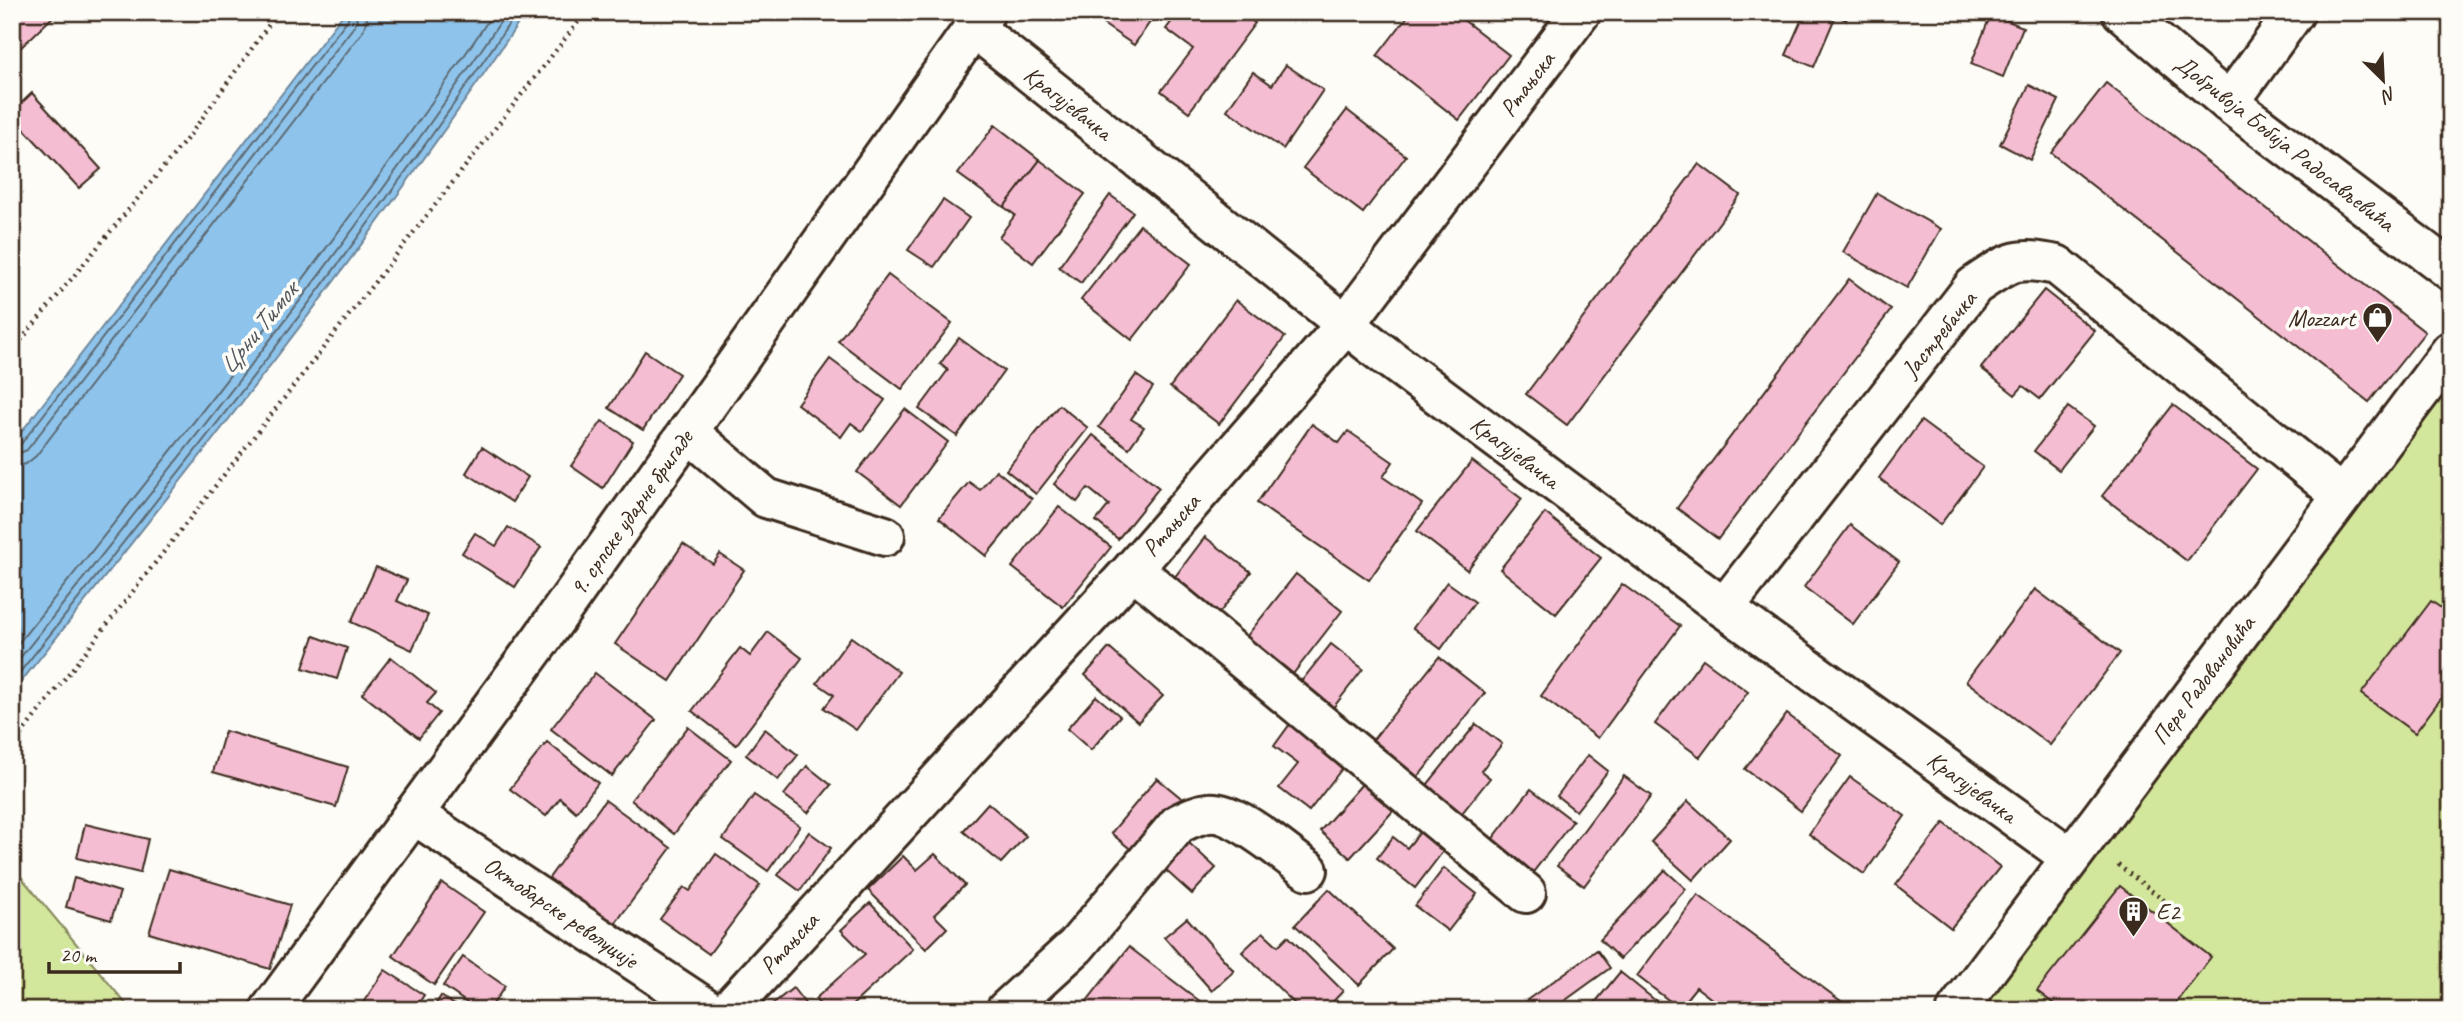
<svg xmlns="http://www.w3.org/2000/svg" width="2463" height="1022" font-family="Caveat,sans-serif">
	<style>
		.green { fill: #d3e79c; stroke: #87885d; stroke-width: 2 }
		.water { fill: #8ec4ec; stroke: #6d869a; stroke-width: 2 }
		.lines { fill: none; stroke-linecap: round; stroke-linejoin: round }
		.shore { stroke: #5c6870; stroke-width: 2 }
		.building { fill: #f5bdd2; stroke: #3b2a1e; stroke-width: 2 }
		.minor-casing { stroke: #3b2a1e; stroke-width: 44 }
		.path { stroke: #3b2a1e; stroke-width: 4.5; stroke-dasharray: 2 5; stroke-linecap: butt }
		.minor { stroke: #fdfcf7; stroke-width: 38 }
		.labels { text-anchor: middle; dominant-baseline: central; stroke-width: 7; stroke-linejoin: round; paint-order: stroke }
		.street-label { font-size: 24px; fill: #3b2a1e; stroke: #fdfcf7 }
		.poi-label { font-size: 24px; fill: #3b2a1e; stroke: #fdfcf7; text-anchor: end }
		.water-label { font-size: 26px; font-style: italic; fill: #54585c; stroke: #fdfcf7 }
	</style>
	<rect width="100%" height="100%" fill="#fdfcf7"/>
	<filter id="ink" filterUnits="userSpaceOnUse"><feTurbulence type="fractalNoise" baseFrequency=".0143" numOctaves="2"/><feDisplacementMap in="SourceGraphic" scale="14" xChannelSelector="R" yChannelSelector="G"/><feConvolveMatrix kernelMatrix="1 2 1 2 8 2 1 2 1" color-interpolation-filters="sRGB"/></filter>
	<g filter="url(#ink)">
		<g class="green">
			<polygon points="2451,360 2451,1010 1936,1010"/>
			<polygon points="12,866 131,1010 12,1010"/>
		</g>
		<path class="water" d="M345,12H526C367,248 190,471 12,693V444Z"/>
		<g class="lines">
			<g class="shore">
				<polyline points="12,447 21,444 348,19 350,12"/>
				<polyline points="12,456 27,450 355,25 358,12"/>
				<polyline points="12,467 26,464 36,456 363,31 369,12"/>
				<path d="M12,651C179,443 345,233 494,12"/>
				<path d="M12,668C183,454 354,239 507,12"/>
				<path d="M12,682C187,464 361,244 517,12"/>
			</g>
		</g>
		<g class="building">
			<polygon points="12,12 58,12 12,56"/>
			<polygon points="1105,12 1157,12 1134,45 1100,22"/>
			<polygon points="1179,12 1240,12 1255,23 1189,112 1161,91 1193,49 1166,29"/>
			<polygon points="1411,12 1453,12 1509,55 1459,120 1377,56"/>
			<polygon points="1805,12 1849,12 1846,20 1836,15 1814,67 1786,55"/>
			<polygon points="1991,14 2023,27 2003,77 1971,64"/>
			<polygon points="1286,65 1323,90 1283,149 1227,110 1253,72 1272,85"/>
			<polygon points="2106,83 2425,332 2369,402 2051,153"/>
			<polygon points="2029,85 2059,100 2030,160 2000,144"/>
			<polygon points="32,93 101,169 79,188 12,116 12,112"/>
			<polygon points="1347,110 1406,156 1363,213 1303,168"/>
			<polygon points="995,125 1040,160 1004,207 958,174"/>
			<polygon points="1040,160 1085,194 1033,263 999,237 1015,215 1004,207"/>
			<polygon points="1699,164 1740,195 1567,425 1526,394"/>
			<polygon points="1877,193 1941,229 1907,288 1843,252"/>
			<polygon points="1110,195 1133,212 1081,283 1059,267"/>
			<polygon points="943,200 969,218 934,267 908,250"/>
			<polygon points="1140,225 1191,264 1132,340 1081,300"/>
			<polygon points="888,275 952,323 902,389 838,341"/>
			<polygon points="1849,279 1891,310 1718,539 1677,508"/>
			<polygon points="2044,290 2095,331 2040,399 2023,386 2015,395 1981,368"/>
			<polygon points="1236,300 1285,337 1219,424 1170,387"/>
			<polygon points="959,338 1004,371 957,436 919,409 948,370 940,364"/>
			<polygon points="645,351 679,374 643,430 609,408"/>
			<polygon points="830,359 885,400 862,431 851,423 841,437 797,404"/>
			<polygon points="1136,375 1153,387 1131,419 1144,427 1129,448 1099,427"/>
			<polygon points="1059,405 1088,428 1036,494 1006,470"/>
			<polygon points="2173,405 2257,469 2187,561 2102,496"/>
			<polygon points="2068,407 2094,426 2059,470 2034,451"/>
			<polygon points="905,409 948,442 901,505 857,472"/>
			<polygon points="602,421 633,441 603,488 571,466"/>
			<polygon points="1921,421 1983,467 1940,525 1879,478"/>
			<polygon points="1312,424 1339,443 1348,431 1393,462 1383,477 1422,504 1369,580 1257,503"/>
			<polygon points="1093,435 1159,488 1118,539 1096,521 1109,505 1088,488 1077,502 1054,484"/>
			<polygon points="482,447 528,477 512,502 466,473"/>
			<polygon points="1472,461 1522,499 1467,570 1417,531"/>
			<polygon points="996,470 1032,499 986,556 939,518 969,482 980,490"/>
			<polygon points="1059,507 1111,547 1063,607 1012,567"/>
			<polygon points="1545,513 1601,558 1556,614 1500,569"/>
			<polygon points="1850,525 1899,562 1853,624 1804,587"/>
			<polygon points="508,527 541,547 515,587 462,553 475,533 496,546"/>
			<polygon points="1205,537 1251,572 1214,620 1168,586"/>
			<polygon points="683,544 713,564 720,554 744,570 670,681 615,644"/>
			<polygon points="376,567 407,580 397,601 428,615 412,650 351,622"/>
			<polygon points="1296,574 1342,611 1286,683 1239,646"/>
			<polygon points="1447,582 1475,602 1441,649 1413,628"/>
			<polygon points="1622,584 1680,626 1598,738 1541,696"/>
			<polygon points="2035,589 2120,653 2050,745 1966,681"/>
			<polygon points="2431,601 2451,615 2451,685 2415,733 2361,694"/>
			<polygon points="768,632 802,658 736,745 692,711 740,648 750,656"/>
			<polygon points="314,636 347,648 337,679 303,668"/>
			<polygon points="851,637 899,672 856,730 824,708 834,695 817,683"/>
			<polygon points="1331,644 1363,669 1329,713 1296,688"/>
			<polygon points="1109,648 1163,696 1138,722 1085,675"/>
			<polygon points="391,657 436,693 427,703 439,713 419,738 362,694"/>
			<polygon points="1439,657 1485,693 1414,782 1368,746"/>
			<polygon points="1703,659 1748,692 1700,757 1655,724"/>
			<polygon points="595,673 656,720 612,776 551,729"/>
			<polygon points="1096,696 1120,716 1091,750 1067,729"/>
			<polygon points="1787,714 1842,756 1801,811 1745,769"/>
			<polygon points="1290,724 1344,766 1309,811 1279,788 1298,764 1274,746"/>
			<polygon points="1476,724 1502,744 1481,771 1490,778 1458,818 1423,790"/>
			<polygon points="688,727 731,760 674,834 631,800"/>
			<polygon points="765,729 798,755 778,780 746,755"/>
			<polygon points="225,731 348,767 336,807 213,772"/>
			<polygon points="547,742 598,783 576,812 560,798 546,816 510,789"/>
			<polygon points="1588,755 1608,771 1576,811 1557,796"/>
			<polygon points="807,766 831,785 808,813 784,795"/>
			<polygon points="1624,776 1651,796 1584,886 1557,866"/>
			<polygon points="1850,777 1905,816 1864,874 1809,834"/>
			<polygon points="1157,778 1186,802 1140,857 1111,833"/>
			<polygon points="1363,783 1394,810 1350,858 1320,831"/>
			<polygon points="1531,789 1573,821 1530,876 1488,845"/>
			<polygon points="754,795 800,826 768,871 723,839"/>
			<polygon points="605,800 671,848 614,925 549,878"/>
			<polygon points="1688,801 1730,839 1693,880 1651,842"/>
			<polygon points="988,803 1026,836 1001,863 963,831"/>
			<polygon points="1944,823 2000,867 1951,928 1896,885"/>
			<polygon points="85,824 148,839 140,873 77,858"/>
			<polygon points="809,832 831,848 800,891 778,875"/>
			<polygon points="1420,832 1444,850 1415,888 1377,858 1393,837 1407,848"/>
			<polygon points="1187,841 1216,868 1192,894 1163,868"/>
			<polygon points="716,854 760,885 709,954 660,919 684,887 690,891"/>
			<polygon points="935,854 965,885 934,915 947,928 926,949 868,890 903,856 917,870"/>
			<polygon points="1444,868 1477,894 1448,931 1415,906"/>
			<polygon points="169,869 290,905 270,969 149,933"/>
			<polygon points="1665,870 1686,889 1620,959 1600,940"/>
			<polygon points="74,878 120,892 111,920 66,907"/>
			<polygon points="442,883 484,912 434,985 393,956"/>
			<polygon points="2120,886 2211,957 2170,1010 2062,1010 2037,991"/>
			<polygon points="1329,889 1393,949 1359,985 1295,925"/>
			<polygon points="1698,895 1849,1007 1847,1010 1726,1010 1696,987 1679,1008 1637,976"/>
			<polygon points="870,903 913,949 847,1010 825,1010 815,999 865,954 841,930"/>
			<polygon points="1187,918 1234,971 1212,991 1164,937"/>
			<polygon points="1263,932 1278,946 1288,936 1343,991 1325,1010 1301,1010 1242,952"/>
			<polygon points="1129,947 1210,1009 1210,1010 1080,1010"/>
			<polygon points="1597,950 1610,968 1552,1010 1513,1010"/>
			<polygon points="463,957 505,986 489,1010 477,1010 443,986"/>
			<polygon points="385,970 424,995 414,1010 358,1010"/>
			<polygon points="1620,972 1667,1010 1589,1010"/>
			<polygon points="793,988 810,1010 765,1010"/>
			<polygon points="441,996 462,1010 432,1010"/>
		</g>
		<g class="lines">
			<defs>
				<g id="minor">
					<polyline points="2122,12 2229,103 2451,271"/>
					<polyline points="974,28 1378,350 1724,608 2070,857"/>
					<polyline points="2229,103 2295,12"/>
					<polyline points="688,432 766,498 885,536"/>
					<polyline points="1133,569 1526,893"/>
					<path d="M1724,608L1974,286C2010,262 2014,256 2057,265L2342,496"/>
					<polyline points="413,814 709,1010"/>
					<polyline points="270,1010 540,641 985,12"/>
					<polyline points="728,1010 1133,569 1346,324 1581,12"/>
					<path d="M1006,1010L1076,946L1178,824C1188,819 1197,814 1209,813C1236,810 1284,854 1308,870"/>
					<polyline points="1957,1010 2451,351"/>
				</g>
			</defs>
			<use href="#minor" class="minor-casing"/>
			<g class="path">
				<polyline points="12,351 190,135 278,12"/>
				<polyline points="12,746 586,12"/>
				<polyline points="2118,865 2177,910"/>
			</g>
			<use href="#minor" class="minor"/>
		</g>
	</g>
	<defs>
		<symbol id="shop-pin" viewBox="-11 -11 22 30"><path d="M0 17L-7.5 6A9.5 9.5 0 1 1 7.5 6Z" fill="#3b2a1e" stroke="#fdfcf7"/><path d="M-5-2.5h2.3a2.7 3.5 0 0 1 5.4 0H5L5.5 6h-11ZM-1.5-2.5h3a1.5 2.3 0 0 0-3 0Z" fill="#fff"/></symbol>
		<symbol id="building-pin" viewBox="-11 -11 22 30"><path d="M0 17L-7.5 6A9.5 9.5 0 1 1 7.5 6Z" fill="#3b2a1e" stroke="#fdfcf7"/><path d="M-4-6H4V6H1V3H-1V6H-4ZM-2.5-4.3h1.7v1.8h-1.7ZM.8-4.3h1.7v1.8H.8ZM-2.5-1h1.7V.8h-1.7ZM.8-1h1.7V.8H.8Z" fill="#fff"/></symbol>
	</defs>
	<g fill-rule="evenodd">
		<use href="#shop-pin" x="2360" y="300" width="35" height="47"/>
		<use href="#building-pin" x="2116" y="894" width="35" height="47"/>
	</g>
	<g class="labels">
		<g class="street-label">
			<text transform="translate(1527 84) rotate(-53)">Ртањска</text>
			<text transform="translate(1068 103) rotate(38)">Крагујевачка</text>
			<text transform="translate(2285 143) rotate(38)">Добривоја Бобија Радосављевића</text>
			<text transform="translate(1939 334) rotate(-51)">Јастребачка</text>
			<text transform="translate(1515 452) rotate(37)">Крагујевачка</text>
			<text transform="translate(631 513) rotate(-55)">9. српске ударне бригаде</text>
			<text transform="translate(1171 525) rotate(-49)">Ртањска</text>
			<text transform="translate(2203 680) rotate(-53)">Пере Радовановића</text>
			<text transform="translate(1972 787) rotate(36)">Крагујевачка</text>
			<text transform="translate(561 912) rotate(34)">Октобарске револуције</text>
			<text transform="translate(789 943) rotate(-47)">Ртањска</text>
		</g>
		<g class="poi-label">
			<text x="2355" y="318">Mozzart</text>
			<text x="2156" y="912" text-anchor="start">E2</text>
		</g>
		<g class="water-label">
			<text transform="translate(258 328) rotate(-51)">Црни Тимок</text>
		</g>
	</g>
	<rect width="2463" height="1022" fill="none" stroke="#fdfcf7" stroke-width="42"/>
	<rect x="21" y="21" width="2421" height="980" fill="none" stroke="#3b2a1e" stroke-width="2.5" filter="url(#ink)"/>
	<g transform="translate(2383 80) rotate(156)" stroke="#fdfcf7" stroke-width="5" paint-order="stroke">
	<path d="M0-5L12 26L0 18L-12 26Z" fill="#3b2a1e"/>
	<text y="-10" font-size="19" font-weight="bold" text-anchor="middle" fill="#3b2a1e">N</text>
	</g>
	<path d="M49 962v10h131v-10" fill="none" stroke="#3b2a1e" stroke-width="3.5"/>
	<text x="60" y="962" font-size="21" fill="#3b2a1e" stroke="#fdfcf7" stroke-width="5" paint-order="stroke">20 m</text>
</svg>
